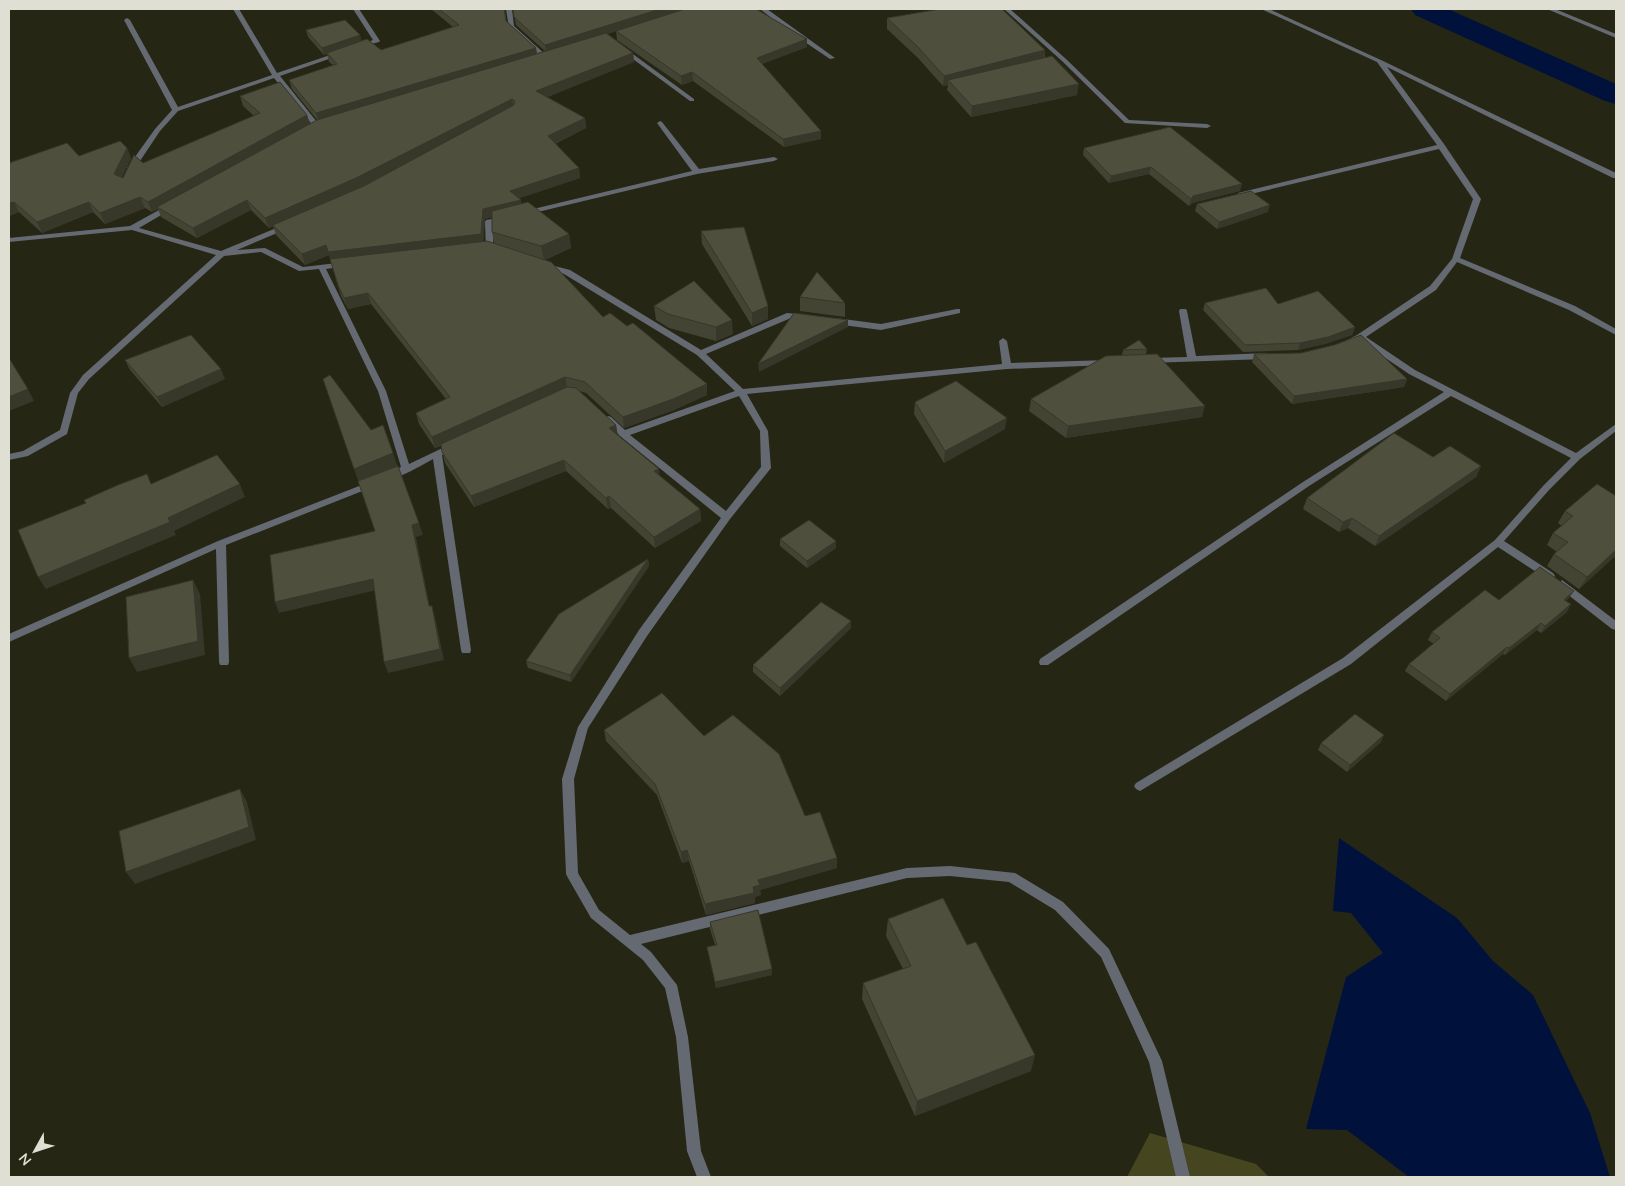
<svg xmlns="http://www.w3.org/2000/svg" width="1625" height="1186" font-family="Mulish,sans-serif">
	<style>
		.green { fill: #45461f }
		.water { fill: #00123c }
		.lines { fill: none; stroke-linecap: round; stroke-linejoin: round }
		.canal { fill: #00123c; fill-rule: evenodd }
		.minor { fill: #656a72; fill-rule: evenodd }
		.wall { fill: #434434; fill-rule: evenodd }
		.shaded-wall { fill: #37372a }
		.building { fill: #4e4f3c; stroke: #37372a }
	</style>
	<rect width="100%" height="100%" fill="#252614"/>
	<polygon class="green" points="1150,1133 1256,1164 1269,1177 1127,1177"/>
	<polygon class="water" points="1339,838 1457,918 1493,961 1533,995 1590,1113 1610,1177 1409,1177 1347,1130 1306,1129 1346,977 1383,953 1351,913 1333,911"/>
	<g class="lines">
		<polygon class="canal" points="1411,9 1448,9 1616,84 1616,104 1605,101 1415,15"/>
		<g class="minor">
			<polygon points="233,9 239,9 277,73 339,52 343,52 343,54 280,76 321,127 315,128 274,78 178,111 160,131 134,170 128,170 127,168 155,129 172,110 124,20 127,18 130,20 178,107 272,75"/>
			<polygon points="353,9 359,9 380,41 379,42 357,48 357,46 373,40"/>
			<polygon points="506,9 512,9 514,26 547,56 547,58 543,58 509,28"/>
			<polygon points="760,9 767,9 835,58 830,59 784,28"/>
			<polygon points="1004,9 1010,9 1066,59 1129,120 1207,124 1211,126 1207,128 1125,123 1062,61"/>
			<polygon points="1261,9 1269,9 1381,60 1616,173 1616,178 1613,178 1387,67 1444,144 1481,199 1460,258 1575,306 1616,329 1616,335 1569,310 1457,262 1436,290 1366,337 1415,370 1576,453 1616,424 1616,431 1580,459 1549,490 1504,541 1553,573 1555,576 1553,579 1547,579 1498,547 1351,664 1140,791 1136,789 1134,786 1136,783 1343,658 1495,540 1543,486 1571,458 1451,396 1309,486 1048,665 1040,665 1039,662 1040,659 1303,482 1444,392 1409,374 1359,340 1351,343 1347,340 1357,335 1430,286 1452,259 1473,199 1439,149 1238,197 1238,193 1437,145 1377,62"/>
			<polygon points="1547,9 1555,9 1616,34 1616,38"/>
			<polygon points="622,49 626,49 694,99 694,101 690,101 622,51"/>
			<polygon points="660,121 662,122 699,169 774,157 778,159 774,161 697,174 525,215 521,213 525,211 692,171 657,123"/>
			<path d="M168,205H171L175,207L139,228L221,251L286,224H289V228L237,250L265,248L303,267L346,262L350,264L346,266L326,269L386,391L409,464L451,444H457L459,446L442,455L471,650L470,653H462L461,650L433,459C422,465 396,481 385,479L383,477L385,475L401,467L378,391L319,269L299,271L261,252L224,256L89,379L78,393L67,434L28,456L9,460V454L23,451L60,430L70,393L83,375L216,255L132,230L9,242V238L130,226Z"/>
			<polygon points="504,217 508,219 507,221 493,224 493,248 492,250 486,250 485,222 486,220"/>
			<path d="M544,264H547L570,270L701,350L787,313L807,315V319L791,318L706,354L743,389L1002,364L999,341L1003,338L1007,341L1011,363L1110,360L1111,362L1107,365L1007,369L747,394L768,431L771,468L730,519L647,636L588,728L574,779L578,873L599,910L630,935L907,868L950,866L1015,873L1063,902L1109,949L1162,1061L1190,1177H1176L1149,1062L1101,957L1055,910L1009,882L950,876L907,878L641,944L651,952L677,985L688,1037L701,1151L711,1177H697L687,1151L676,1037L665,988L643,960L591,918L568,878L566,874L562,779L578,727L639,630L721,518L620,436L604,419L608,416L611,417L625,430L735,391L697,355L564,274L544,268ZM739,396L760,431L761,467L726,511L630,435Z"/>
			<polygon points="957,309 960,309 960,313 881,330 835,324 831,321 835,318 881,324"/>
			<polygon points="1180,309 1186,309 1187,311 1196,356 1266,353 1270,356 1266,359 1148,363 1148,359 1151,358 1187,357 1179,311"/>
			<polygon points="372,481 375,482 377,484 375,486 226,545 229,662 228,665 220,665 219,662 216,549 9,642 9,634 218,541"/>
			<polygon points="1562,580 1616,621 1616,630 1612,629 1558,587 1557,584"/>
		</g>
	</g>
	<g class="wall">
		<path d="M431,9H505L506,21L536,48L537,53L545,51L516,25L513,9H756L807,39V47L762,64L821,131V139L784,147L693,81L682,85L617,40L616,31L651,20L607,34L633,53L634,62L547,97L585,118L586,128L555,144L579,168L580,178L519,198L521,200V204L528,202L569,234L571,248L545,260L551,262L603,317L610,313L627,326L633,323L707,384V395L674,410L624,428L586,393L579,391L616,425L617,435L659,469V475L700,509L701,521L655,548L611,508L608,509L566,471L474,507L445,463L441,446L435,448L419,424L416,413L446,399L371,304L348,309L341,296L329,255L305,265L276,235L273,226L269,228L251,210L197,238L161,217L158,209L152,212L145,208L105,224L93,212L42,233L19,212L9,216V163L67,143L79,156L120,141L127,148L131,158L122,177L123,178L134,155L143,163L254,116L243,106L240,96L280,82L307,115L310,124L317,120L292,89L289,80L333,65L329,62L327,54L324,55L308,37L306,30L345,20L360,35L361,41L367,39L381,50L453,27ZM492,217V232L494,244L487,241L483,242L485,219Z"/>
		<polygon points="887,18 1045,50 1045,58 1077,95 971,117 947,90 948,85 943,86 918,58 887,29"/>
		<polygon points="1084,148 1240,191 1192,203 1189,206 1149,174 1109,183 1083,155"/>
		<polygon points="1197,204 1268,212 1217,229 1195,211"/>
		<polygon points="701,231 768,306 768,319 752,326 702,244"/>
		<polygon points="694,281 733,334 716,341 669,328 656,320 654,306"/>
		<polygon points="800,297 845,303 845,317 800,311"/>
		<polygon points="1205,303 1278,304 1355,327 1352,335 1325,344 1298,350 1243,352 1203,310"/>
		<polygon points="1147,349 1146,354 1202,417 1066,438 1029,411 1031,399 1122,355 1123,350"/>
		<polygon points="1254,354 1407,379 1404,387 1292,404 1252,362"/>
		<polygon points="125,360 225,379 162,407 130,370"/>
		<polygon points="915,402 1005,429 944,463 914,414"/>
		<polygon points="1433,457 1481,466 1476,477 1375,546 1348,528 1339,532 1303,509 1307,498"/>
		<polygon points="1616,496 1616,559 1614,557 1579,589 1547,566 1554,554 1557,552 1547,545 1553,533 1562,526 1558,523 1565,511"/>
		<polygon points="780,539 836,541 836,548 807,568 780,546"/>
		<polygon points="648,559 649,566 571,682 528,668 526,661"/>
		<polygon points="1569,598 1566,601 1567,612 1541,633 1537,630 1505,655 1503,654 1446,701 1405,671 1409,664 1434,644 1428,640 1432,632 1499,600"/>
		<polygon points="851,621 851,628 780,696 753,672 753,665"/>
		<polygon points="604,730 704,736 805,816 837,868 760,890 761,895 755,897 755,903 706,915 689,861 682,863 657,795 606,741"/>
		<polygon points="1381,742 1347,772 1318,750 1321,743"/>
		<polygon points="888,919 1031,1071 915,1116 862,999 863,983 903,969 886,936"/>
		<polygon points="710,922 772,975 716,988 707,947 715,945 710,929"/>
	</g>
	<g class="shaded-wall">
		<polygon points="660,9 687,9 546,53 545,45"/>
		<polygon points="360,35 362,42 324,55 322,48"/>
		<polygon points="807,39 807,47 757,66 757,58"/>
		<polygon points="536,48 537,56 319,122 316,113"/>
		<polygon points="1045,50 1044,61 948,80 948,85 943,86 944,76"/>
		<polygon points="633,53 634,62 538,101 536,91"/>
		<polygon points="692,72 693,81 682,85 681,76"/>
		<polygon points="1079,84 1077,95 971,117 972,106"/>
		<polygon points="512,99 514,108 359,188 269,228 265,218"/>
		<polygon points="307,115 310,125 157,207 158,209 152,212 148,202"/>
		<polygon points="585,118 586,128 549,146 548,136"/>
		<polygon points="821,131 821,139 784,147 783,139"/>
		<polygon points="127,148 131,158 118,185 114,174"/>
		<polygon points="1151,167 1149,174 1109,183 1111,176"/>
		<polygon points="579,168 580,178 512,201 510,191"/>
		<polygon points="1242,184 1240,191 1192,203 1189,206 1191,199 1193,196"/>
		<polygon points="140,197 145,208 105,224 100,213"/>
		<polygon points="247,200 251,210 197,238 193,228"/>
		<polygon points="521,200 522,209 485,219 483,244 331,262 329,255 305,265 302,254 326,245"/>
		<polygon points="14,202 19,212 9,216 9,203"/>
		<polygon points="89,202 93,212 42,233 37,222"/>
		<polygon points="1270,205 1268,212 1217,229 1219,222"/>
		<polygon points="569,234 571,248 544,260 541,246"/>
		<polygon points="368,293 371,304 348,309 344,298"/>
		<polygon points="768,306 768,319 752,326 752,313"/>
		<polygon points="732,320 733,334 716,341 716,327"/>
		<polygon points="848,320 848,327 759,372 758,364"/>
		<polygon points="1355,327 1352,335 1325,344 1298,350 1300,343"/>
		<polygon points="221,369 225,379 162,407 157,397"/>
		<polygon points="565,377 567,388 435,448 432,437"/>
		<polygon points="1407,379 1404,387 1292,404 1294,396"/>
		<polygon points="707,384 707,395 674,410 624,428 623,417"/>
		<polygon points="28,389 34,401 9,411 9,397"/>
		<polygon points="1205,406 1202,417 1066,438 1068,426"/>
		<polygon points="1007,418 1005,429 944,463 945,451"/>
		<polygon points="616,425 618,436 609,428"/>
		<polygon points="393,453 398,467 359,483 354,469"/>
		<polygon points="564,460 566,471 474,507 471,496"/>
		<polygon points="1481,466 1476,477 1375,546 1379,536"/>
		<polygon points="659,469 660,480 654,471"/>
		<polygon points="240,484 245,497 174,531 176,535 46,589 38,577 168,518"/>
		<polygon points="609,496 611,508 608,509 606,498"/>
		<polygon points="700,509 701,521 655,548 654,537"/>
		<polygon points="1352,518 1348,528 1339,532 1343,522"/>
		<polygon points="419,523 423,535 416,537 432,618 429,606 412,525"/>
		<polygon points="836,541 836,548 807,568 807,561"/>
		<polygon points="1616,550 1616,554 1614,557 1579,589 1587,577"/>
		<polygon points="648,559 649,566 571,682 570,675"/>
		<polygon points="373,579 377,590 279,613 275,602"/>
		<polygon points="193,580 200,594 205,655 137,672 129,658"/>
		<polygon points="1574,591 1569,598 1559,607 1564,600"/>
		<polygon points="1571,604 1567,612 1541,633 1545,626"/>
		<polygon points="432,606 435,617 444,660 388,673 384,662"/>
		<polygon points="851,621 851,628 780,696 780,688"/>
		<polygon points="1541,623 1537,630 1505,655 1509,648"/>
		<polygon points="1507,647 1503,654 1446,701 1450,694"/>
		<polygon points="1384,735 1381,742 1347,772 1350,765"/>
		<polygon points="240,789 247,802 256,840 135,884 126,872"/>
		<polygon points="687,850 689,861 682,863 681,852"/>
		<polygon points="837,858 837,868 760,890 761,895 755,897 755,903 706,915 705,904 753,887 758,880"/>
		<polygon points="772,969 772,975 716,988 715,982"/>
		<polygon points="1035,1055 1031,1071 915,1116 917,1101"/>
	</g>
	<g class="building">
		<polygon points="439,9 504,9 506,21 536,48 316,113 289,80 337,64 327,53 367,39 381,50 459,25"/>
		<polygon points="513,9 660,9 545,45 514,17"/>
		<polygon points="685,9 756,9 807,39 757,58 821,131 783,139 692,72 681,76 616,31"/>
		<polygon points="940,9 1002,9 1045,50 944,76 918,47 887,18"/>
		<polygon points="345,20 360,35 322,48 306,30"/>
		<polygon points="606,33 633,53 536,91 585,118 548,136 579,168 510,191 521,200 483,209 481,234 328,252 326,245 302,254 273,225 364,186 514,105 515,101 512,99 356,178 265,218 247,200 193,228 157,207 317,120"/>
		<polygon points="1052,56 1079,84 972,106 948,80"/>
		<polygon points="280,82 307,115 148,202 140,197 100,213 89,202 37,222 14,202 9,203 9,163 67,143 79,156 120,141 127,148 114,174 123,178 134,155 143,163 260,113 240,96"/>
		<polygon points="1170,127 1242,184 1193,196 1191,199 1151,167 1111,176 1084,148"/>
		<polygon points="1251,191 1270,205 1219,222 1197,204"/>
		<polygon points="528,202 569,234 541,246 492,232 492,211"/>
		<polygon points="744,227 768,306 752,313 701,231"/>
		<polygon points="487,241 551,262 603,317 610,313 627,326 633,323 707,384 673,399 623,417 585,382 565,377 432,437 416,413 450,397 368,293 344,298 338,285 330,259"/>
		<polygon points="817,272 845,303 800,297"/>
		<polygon points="694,281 732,320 716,327 668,314 654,306"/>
		<polygon points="1266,288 1278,304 1318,291 1355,327 1328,337 1300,343 1245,345 1205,303"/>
		<polygon points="794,313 848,320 758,364"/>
		<polygon points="191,335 221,369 157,397 125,360"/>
		<polygon points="1361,335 1407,379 1294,396 1254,354 1301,353 1334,345"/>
		<polygon points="1139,340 1147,349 1123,350"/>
		<polygon points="1157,354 1205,406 1068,426 1031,399 1106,356"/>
		<polygon points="9,358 28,389 9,397"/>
		<polygon points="330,375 371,430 383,425 393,453 354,469 323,379"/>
		<polygon points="956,381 1007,418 945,451 915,402"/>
		<polygon points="567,387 576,388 616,425 609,428 659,469 654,471 700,509 654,537 609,496 606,498 564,460 471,496 442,452 441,444"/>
		<polygon points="1394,433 1433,457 1450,446 1481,466 1379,536 1352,518 1343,522 1307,498"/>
		<polygon points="217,455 240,484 168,518 170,522 38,577 18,530 86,503 84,500 118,485 147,474 151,484"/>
		<polygon points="398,466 419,523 412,525 429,606 432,606 440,649 384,662 373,579 275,602 270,555 375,531 358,481"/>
		<polygon points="1597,484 1616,496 1616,550 1587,577 1554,554 1568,542 1553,533 1573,516 1565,511"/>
		<polygon points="809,520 836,541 807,561 780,539"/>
		<polygon points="648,559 570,675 526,661 559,614"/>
		<polygon points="1540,567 1574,591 1564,600 1571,604 1545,626 1541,623 1509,648 1507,647 1450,694 1409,664 1440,638 1432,632 1485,590 1499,600"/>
		<polygon points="193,580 198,641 129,658 126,597"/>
		<polygon points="821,602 851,621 780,688 753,665"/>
		<polygon points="662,693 704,736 733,715 779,754 805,816 820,812 837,858 758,880 760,885 753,887 754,893 705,904 687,850 681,852 655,784 604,730"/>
		<polygon points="1355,714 1384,735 1350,765 1321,743"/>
		<polygon points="240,789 249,827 126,872 119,831"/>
		<polygon points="943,898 967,945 976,942 1035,1055 917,1101 863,983 911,966 888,919"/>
		<polygon points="758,910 772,969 715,982 707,947 717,945 710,922"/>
	</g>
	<rect width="1625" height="1186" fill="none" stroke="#dfdfd4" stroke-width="20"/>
	<g transform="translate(35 1151) rotate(230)" stroke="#252614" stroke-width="4" paint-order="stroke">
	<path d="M0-4L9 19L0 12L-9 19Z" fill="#dfdfd4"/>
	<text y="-8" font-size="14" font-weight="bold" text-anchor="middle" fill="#dfdfd4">N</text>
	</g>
</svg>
